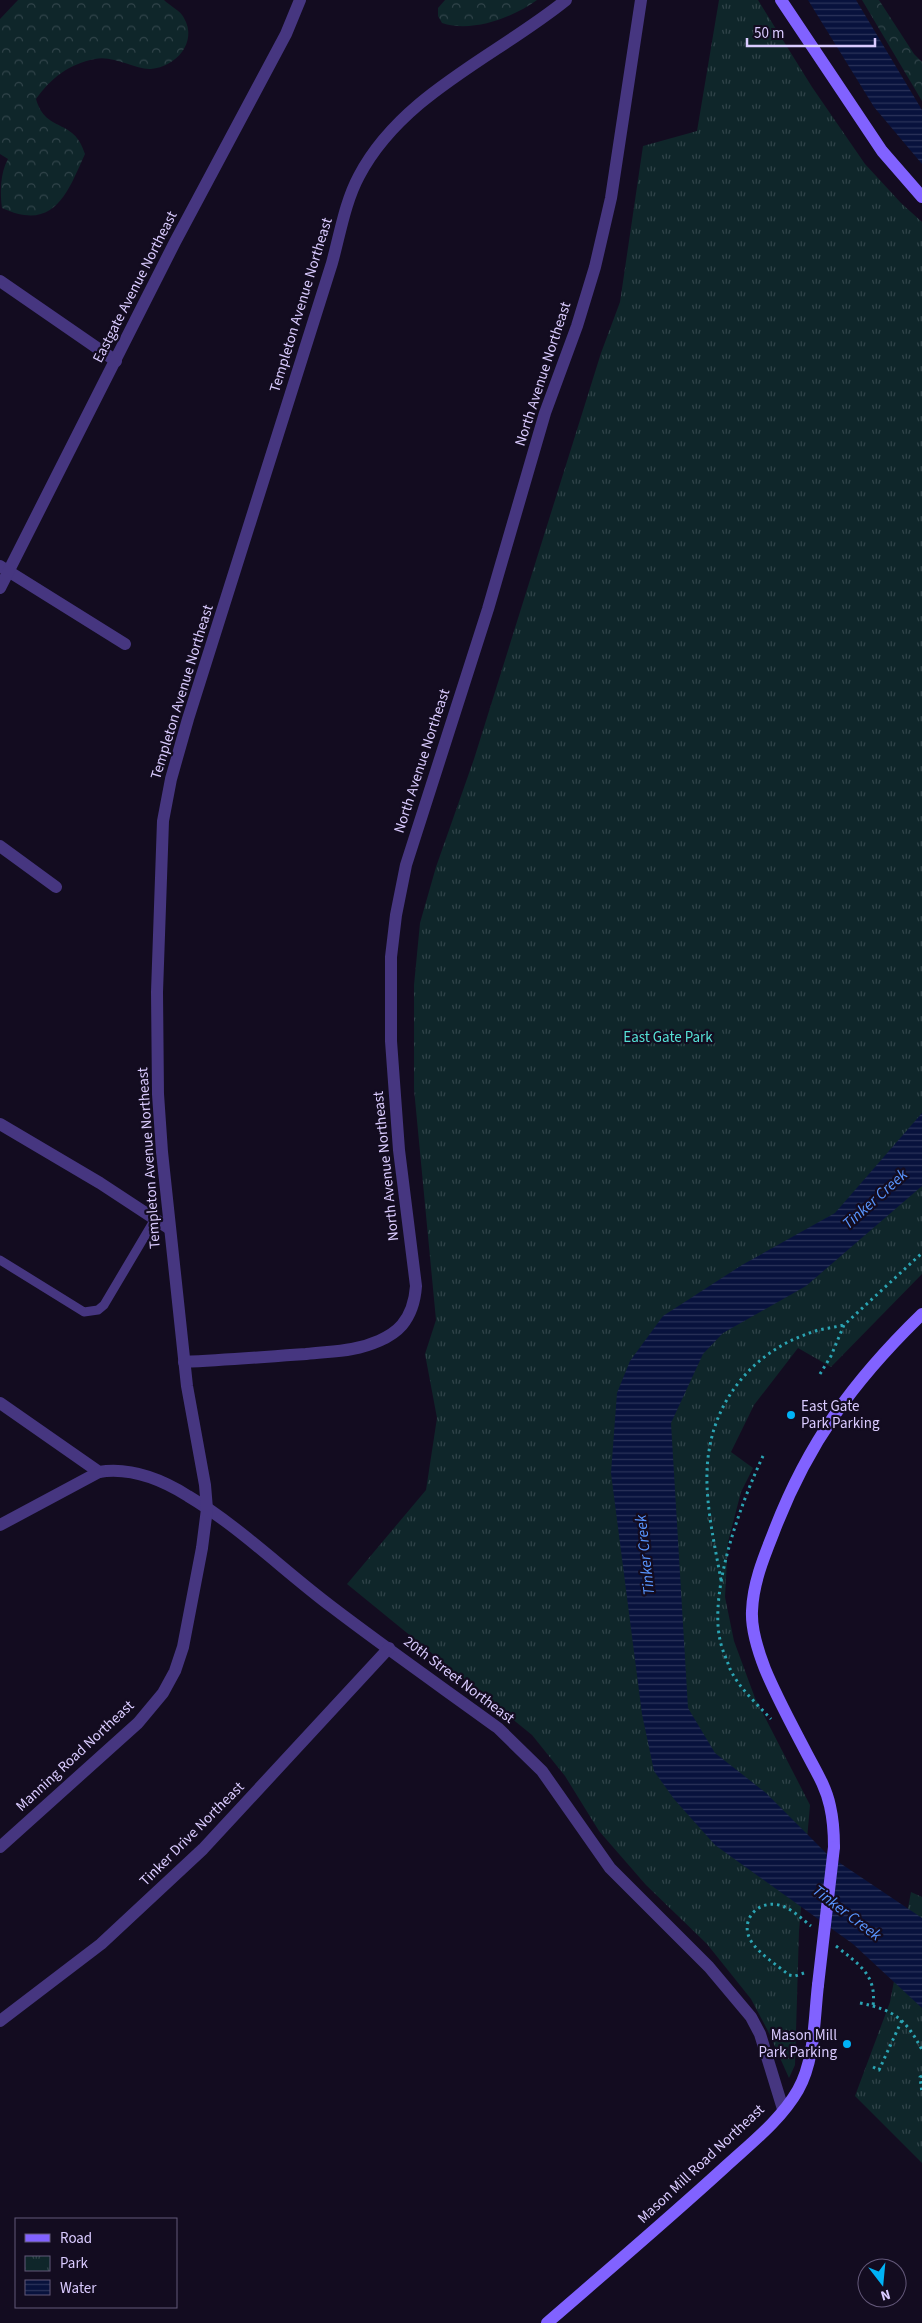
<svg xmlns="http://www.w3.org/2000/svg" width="922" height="2323" font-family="'Source Sans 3',sans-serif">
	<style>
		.forest { fill: url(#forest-crowns) }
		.park { fill: url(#park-tufts) }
		.water { fill: url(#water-rules) }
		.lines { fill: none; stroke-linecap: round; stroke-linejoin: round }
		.path { stroke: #2ba4b3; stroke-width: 3; stroke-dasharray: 2.5 4; stroke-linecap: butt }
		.lane { stroke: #463680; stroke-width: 9 }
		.street { stroke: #463680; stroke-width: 12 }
		.secondary { stroke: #8162ff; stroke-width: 12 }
		.secondary-bridge { stroke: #8162ff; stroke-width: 12 }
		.poi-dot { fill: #00b3f6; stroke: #130c20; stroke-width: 2 }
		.labels { text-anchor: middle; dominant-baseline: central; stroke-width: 4.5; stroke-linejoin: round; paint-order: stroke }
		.street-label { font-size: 15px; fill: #dacbff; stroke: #130c20 }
		.park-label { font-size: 15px; fill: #55e0d5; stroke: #130c20 }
		.poi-label { font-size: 15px; fill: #dacbff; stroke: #130c20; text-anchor: start }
		.water-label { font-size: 16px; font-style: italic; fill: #5996ff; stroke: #130c20 }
	</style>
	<defs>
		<pattern id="forest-crowns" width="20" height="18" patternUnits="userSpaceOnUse" patternTransform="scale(1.25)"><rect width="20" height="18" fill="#0f262a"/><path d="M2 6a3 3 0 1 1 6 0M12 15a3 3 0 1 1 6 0" fill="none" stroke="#31444a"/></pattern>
		<pattern id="park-tufts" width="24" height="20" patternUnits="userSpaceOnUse" patternTransform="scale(1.25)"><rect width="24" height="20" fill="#0f262a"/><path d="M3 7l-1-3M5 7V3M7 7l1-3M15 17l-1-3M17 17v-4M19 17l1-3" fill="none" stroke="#31444a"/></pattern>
		<pattern id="water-rules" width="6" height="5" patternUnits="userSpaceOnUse" patternTransform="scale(1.25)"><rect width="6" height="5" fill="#08123d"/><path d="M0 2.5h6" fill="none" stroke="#2b335a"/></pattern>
	</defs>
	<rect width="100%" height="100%" fill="#130c20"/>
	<g class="forest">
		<path d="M18,0H164C170,6 181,11 184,18C198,42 176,67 151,69C135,70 114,55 95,59C69,64 51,78 36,99C46,134 74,117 85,154C67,194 54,232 2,208C0,193 0,173 8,159L0,154V19Z"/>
		<path d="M445,0H537C512,18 472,33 442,23L438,16V8Z"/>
		<polygon points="862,0 879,0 914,54 922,62 922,101"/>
	</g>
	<g class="park">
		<polygon points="719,0 758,0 812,87 865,164 901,203 922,222 922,1274 831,1367 798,1348 754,1405 731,1452 753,1468 741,1492 728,1542 725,1597 734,1641 755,1698 810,1805 799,1931 795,2065 789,2078 768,2031 751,1999 707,1944 646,1885 599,1831 565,1776 532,1735 347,1584 426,1490 437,1418 425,1354 436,1320 414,1089 414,985 420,923 436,867 474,759 601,353 620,302 643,146 697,131"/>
		<polygon points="911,1892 922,1897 922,2163 855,2096 890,2002"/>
	</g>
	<g class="water">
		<polygon points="808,0 856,0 922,110 922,164 874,107"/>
		<polygon points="922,1113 922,1186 806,1286 723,1333 703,1354 671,1423 688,1708 715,1753 766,1793 828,1855 922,1918 922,2008 853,1944 715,1845 674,1799 654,1771 642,1714 611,1473 617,1393 630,1361 663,1316 742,1265 835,1213"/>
	</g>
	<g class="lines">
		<g class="path">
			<polyline points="820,1374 831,1356 844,1325 922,1253"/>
			<path d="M763,1456C741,1503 709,1589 720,1640C722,1650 727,1660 730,1669C739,1688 757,1704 771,1719"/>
			<path d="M721,1580C714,1541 702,1491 709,1451C717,1397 755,1352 807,1334C818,1329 832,1328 844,1325"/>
			<path d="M836,1946C858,1964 877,1974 873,2006"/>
			<path d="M804,1973L795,1976L789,1975C777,1965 759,1954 751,1941C739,1921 757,1900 779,1905C790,1907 802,1919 811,1926"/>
			<path d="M860,2003C894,2010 906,2019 922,2050"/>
			<polyline points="873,2067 879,2070 902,2020"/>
			<polyline points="922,2076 920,2077 922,2093"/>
		</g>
		<polyline class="lane" points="0,1260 84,1312 98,1310 104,1305 155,1219"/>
		<g class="street">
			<polyline points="0,281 116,361"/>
			<polyline points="0,566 125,644"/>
			<polyline points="0,588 175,242 286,34 300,0"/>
			<polyline points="0,846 56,887"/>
			<polyline points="0,1124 100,1183 170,1229"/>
			<path d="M184,1362C225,1360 265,1357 306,1354C321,1352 337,1352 352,1349C369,1346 391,1338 402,1325C412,1313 415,1300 416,1286L399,1150L391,1041V957L396,915L406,865L488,609L545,413L577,326L595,267L611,198L641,0"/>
			<path d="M0,1403L99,1472C130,1467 161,1479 188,1496C240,1527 284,1571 332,1607C387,1649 443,1688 498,1728L542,1771L610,1868L709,1967L751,2017L760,2034L783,2109"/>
			<polyline points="0,1525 99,1472"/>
			<path d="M0,1847L138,1723L163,1693L175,1671L183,1647L202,1548L207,1509L205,1485L187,1386L162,1152L158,1094L157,992L163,821L171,779L188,719L332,263C340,234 345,202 359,176C402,94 497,56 566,0"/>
			<polyline points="0,2021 101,1944 203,1849 389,1648"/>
		</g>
		<g class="secondary">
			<polyline points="781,0 882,151 922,197"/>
			<path d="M834,1847C834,1833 833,1819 830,1806C826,1787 816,1771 807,1754C793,1727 777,1698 765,1669C758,1651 751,1630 752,1611C753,1584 763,1559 773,1534C807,1444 853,1381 922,1314"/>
			<path d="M547,2323C607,2271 667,2220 725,2167C750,2144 781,2120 798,2090C815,2060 814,2019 818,1985"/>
		</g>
		<polyline class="secondary-bridge" points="818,1985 834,1847"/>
	</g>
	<g class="poi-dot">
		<circle cx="791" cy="1415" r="5"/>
		<circle cx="847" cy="2044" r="5"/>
	</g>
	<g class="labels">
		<g class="street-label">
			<text transform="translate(135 287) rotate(-63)">Eastgate Avenue Northeast</text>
			<text transform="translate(301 305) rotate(-73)">Templeton Avenue Northeast</text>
			<text transform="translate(543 374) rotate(-72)">North Avenue Northeast</text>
			<text transform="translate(182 692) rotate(-73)">Templeton Avenue Northeast</text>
			<text transform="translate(422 761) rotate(-72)">North Avenue Northeast</text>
			<text transform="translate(149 1158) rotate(-94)">Templeton Avenue Northeast</text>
			<text transform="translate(386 1166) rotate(-96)">North Avenue Northeast</text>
			<text transform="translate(459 1680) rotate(37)">20th Street Northeast</text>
			<text transform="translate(75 1756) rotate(-43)">Manning Road Northeast</text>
			<text transform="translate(192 1834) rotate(-45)">Tinker Drive Northeast</text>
			<text transform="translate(701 2164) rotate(-43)">Mason Mill Road Northeast</text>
		</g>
		<g class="park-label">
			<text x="668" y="1037">East Gate Park</text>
		</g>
		<g class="poi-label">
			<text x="801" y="1406">East Gate<tspan x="801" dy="17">Park Parking</tspan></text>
			<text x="837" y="2035" text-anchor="end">Mason Mill<tspan x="837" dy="17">Park Parking</tspan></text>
		</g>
		<g class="water-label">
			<text transform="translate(875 1199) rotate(-42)">Tinker Creek</text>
			<text transform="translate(645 1555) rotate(-96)">Tinker Creek</text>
			<text transform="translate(847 1913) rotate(37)">Tinker Creek</text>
		</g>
	</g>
	<rect x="15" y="2218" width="162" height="90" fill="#130c20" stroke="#635879"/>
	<rect x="25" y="2234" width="25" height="8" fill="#8162ff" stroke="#635879"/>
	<text x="60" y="2243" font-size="15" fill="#dacbff">Road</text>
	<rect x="25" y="2256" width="25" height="15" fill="url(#park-tufts)" stroke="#635879"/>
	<text x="60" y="2268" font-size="15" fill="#dacbff">Park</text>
	<rect x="25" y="2280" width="25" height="15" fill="url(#water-rules)" stroke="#635879"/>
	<text x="60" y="2293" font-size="15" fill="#dacbff">Water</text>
	<g transform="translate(882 2283) rotate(164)"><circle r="24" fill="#130c20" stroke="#635879"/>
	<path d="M0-4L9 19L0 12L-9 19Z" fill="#00b3f6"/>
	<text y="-8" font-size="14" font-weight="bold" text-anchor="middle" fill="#dacbff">N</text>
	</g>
	<path d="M747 38v8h128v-8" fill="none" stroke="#dacbff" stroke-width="2.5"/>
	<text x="754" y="38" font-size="15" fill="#dacbff" stroke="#130c20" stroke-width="4" paint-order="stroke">50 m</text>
</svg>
